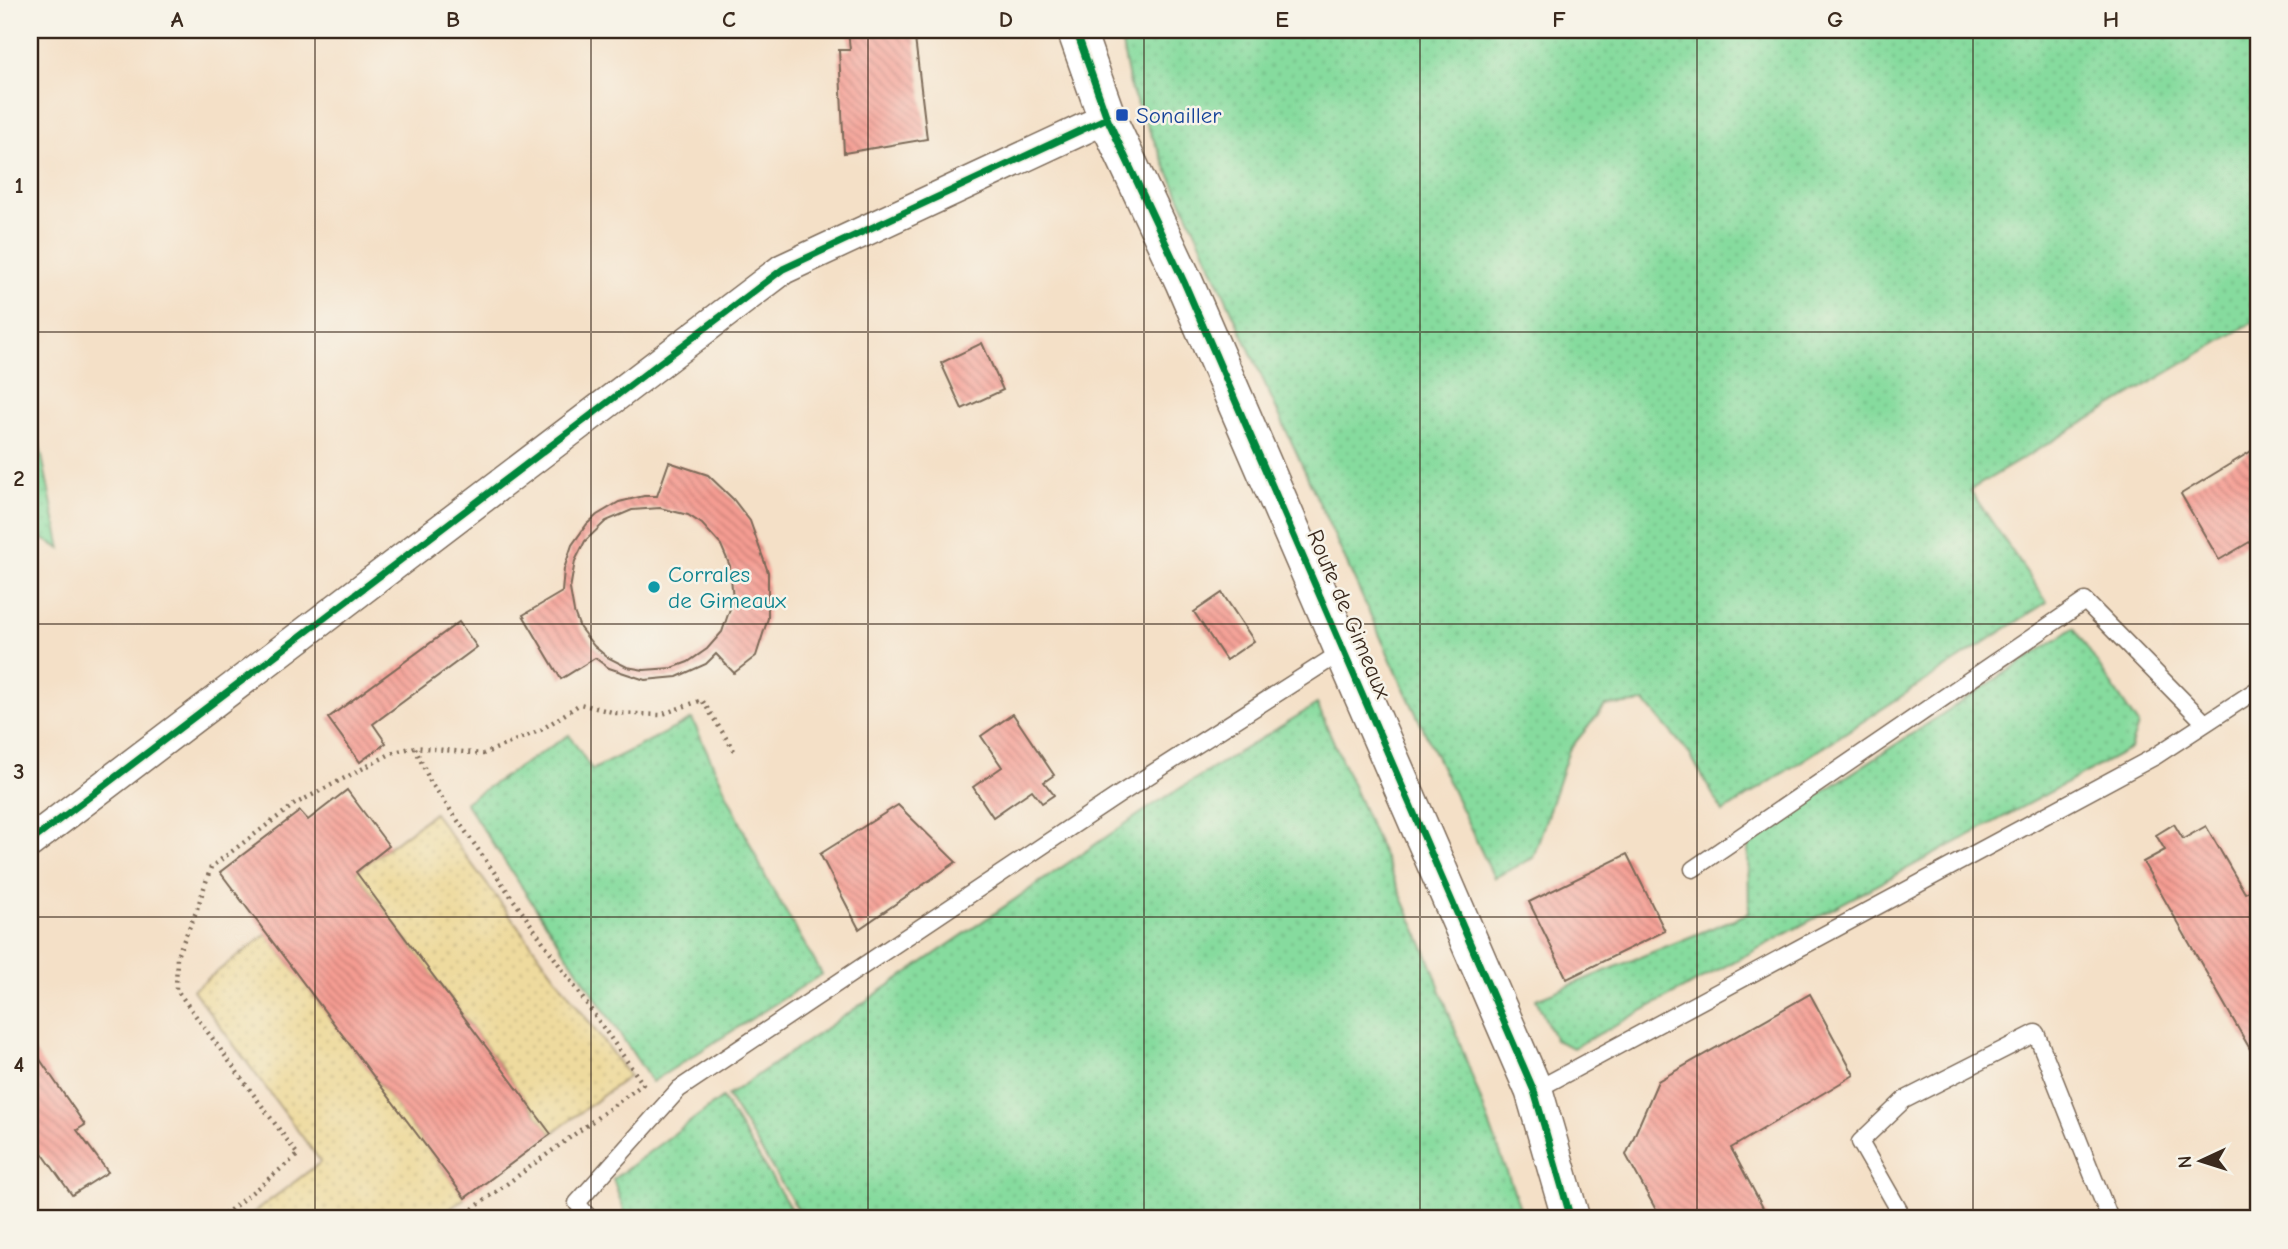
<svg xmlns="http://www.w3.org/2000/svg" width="2288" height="1249" font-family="'Comic Neue',sans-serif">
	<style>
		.green { fill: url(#green-dots); stroke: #60825e; stroke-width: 2 }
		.sand { fill: url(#sand-dots); stroke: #94825e; stroke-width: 2 }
		.building { fill: url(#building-back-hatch); fill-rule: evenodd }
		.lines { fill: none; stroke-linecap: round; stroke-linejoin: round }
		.service-casing { stroke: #7c6a59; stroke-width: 19 }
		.minor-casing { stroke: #7c6a59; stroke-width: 33 }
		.tertiary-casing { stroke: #7c6a59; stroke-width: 40 }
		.path { stroke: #7c6a59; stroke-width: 4.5; stroke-dasharray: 2 5; stroke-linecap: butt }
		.service { stroke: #fff; stroke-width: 16 }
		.minor { stroke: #fff; stroke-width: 30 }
		.tertiary { stroke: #fff; stroke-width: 37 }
		.cycleway-casing { stroke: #f7f3e8; stroke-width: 11 }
		.cycleway { stroke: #00873e; stroke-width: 7 }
		.grid { fill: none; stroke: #3b2a1e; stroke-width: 2; stroke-opacity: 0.55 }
		.transit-dot { fill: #1a4fb4; stroke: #f7f3e8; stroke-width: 2.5 }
		.culture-dot { fill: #0f9aa8; stroke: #f7f3e8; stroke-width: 2.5 }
		.labels { text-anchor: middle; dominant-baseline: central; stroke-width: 5; stroke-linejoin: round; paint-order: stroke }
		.transit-label { font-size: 23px; fill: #164399; stroke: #f7f3e8; text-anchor: start }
		.culture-label { font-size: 23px; fill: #0d838f; stroke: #f7f3e8; text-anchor: start }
		.street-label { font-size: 23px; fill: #3b2a1e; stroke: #f7f3e8 }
		.neatline { fill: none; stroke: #3b2a1e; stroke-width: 2.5 }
		.grid-label { font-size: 23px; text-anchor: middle; font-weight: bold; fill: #3b2a1e }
	</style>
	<defs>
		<pattern id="green-dots" width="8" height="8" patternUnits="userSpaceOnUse" patternTransform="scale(1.75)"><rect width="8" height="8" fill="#86db9e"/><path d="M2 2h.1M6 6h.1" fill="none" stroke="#75bc88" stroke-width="1.8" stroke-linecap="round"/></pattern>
		<pattern id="sand-dots" width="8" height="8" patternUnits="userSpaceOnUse" patternTransform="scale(1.75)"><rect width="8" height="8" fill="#eeda9e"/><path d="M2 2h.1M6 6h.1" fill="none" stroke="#cdbb88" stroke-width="1.8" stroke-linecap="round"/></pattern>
		<pattern id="building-back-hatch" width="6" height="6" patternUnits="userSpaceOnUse" patternTransform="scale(1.75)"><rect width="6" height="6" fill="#f59c92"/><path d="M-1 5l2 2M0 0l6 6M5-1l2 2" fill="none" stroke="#c87f77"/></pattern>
	</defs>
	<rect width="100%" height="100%" fill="#f7f3e8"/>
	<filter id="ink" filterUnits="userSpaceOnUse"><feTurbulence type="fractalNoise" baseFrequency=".0143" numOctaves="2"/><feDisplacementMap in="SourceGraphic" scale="14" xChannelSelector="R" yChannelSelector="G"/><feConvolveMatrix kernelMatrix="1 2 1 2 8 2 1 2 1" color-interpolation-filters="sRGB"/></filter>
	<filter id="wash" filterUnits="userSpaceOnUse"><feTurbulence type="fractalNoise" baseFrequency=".00686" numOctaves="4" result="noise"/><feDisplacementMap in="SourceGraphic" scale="28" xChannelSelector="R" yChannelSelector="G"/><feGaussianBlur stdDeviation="1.57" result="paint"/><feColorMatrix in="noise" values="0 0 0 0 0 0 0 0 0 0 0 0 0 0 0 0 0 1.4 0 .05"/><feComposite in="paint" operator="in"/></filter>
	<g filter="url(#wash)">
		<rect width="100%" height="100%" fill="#f4e0c7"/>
		<g class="green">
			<polygon points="1119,30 2258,30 2258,319 1970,490 2047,602 1723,812 1689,753 1645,702 1605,706 1569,750 1533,858 1494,878 1401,682 1131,90"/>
			<polygon points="30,398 61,549 30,532"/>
			<polygon points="2074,628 2138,725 2130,749 1573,1048 1555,1040 1536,999 1749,913 1748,841"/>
			<polygon points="1317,704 1430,961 1523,1216 1518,1219 804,1219 727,1096 1153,805"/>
			<polygon points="692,719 766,878 822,974 652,1082 465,802 569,735 592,770"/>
			<polygon points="722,1098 797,1219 627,1219 613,1179"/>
		</g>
		<g class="sand">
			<polygon points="434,813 629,1076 551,1134 356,872"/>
			<polygon points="267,934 465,1198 436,1219 245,1219 321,1162 193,990"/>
		</g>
		<g id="blocks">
			<g class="building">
				<polygon points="848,30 914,30 927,139 844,153 839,50 850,50"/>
				<polygon points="982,343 1003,390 962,409 941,363"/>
				<polygon points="2258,447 2258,537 2219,560 2181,494"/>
				<path d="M669,462L708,475L733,499L750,521L768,572V618L756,656L734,673L716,654L706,664L677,677L645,680L609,668L595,658L561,679L523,615L562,592L564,569L572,545L587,524L597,515L619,502L644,496H657ZM660,508L688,515L702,524L721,545L730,566L733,600L722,632L707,649L688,662L672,668L644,670L627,667L607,657L594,646L580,628L574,612L570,589L575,561L585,541L606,521L632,510Z"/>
				<polygon points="1222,593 1254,641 1226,660 1194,612"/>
				<polygon points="459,622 477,647 373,724 386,743 360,762 328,718"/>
				<polygon points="1013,714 1054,775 1044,782 1054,795 1042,803 1032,790 993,817 973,787 1002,767 981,736"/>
				<polygon points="347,790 389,846 356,872 551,1134 465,1198 220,872 300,811 308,820"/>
				<polygon points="898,805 956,862 859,929 820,854"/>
				<polygon points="2174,824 2183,839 2206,826 2245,893 2258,887 2258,1063 2143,862 2165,850 2156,835"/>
				<polygon points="1627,854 1665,931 1567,979 1529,902"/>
				<polygon points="1810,994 1854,1075 1731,1148 1769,1219 1661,1219 1626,1155 1658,1081"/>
				<polygon points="32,1048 85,1125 77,1130 108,1172 72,1195 42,1153 35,1157 30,1148 30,1049"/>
			</g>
		</g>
	</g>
	<g filter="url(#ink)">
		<use href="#blocks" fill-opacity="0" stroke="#7c6a59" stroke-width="2"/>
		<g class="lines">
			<defs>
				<g id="service">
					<polyline points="1693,869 2085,601 2205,723"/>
					<polyline points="1534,1091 2154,757 2258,689"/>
					<polyline points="590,1219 577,1203 679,1089 1120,794 1343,651"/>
					<polyline points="1904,1219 1860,1142 1904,1100 2036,1033 2110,1219"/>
				</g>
				<polyline id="minor" points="30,842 783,269 1107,118"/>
				<polyline id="tertiary" points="1076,30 1107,118 1184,282 1534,1091 1571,1219"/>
			</defs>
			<use href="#service" class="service-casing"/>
			<use href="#minor" class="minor-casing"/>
			<use href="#tertiary" class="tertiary-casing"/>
			<g class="path">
				<polyline points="415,748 430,781 643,1084 459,1219"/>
				<polyline points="219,1219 298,1155 176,989 177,956 196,912 211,867 295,804 394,752 415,747 483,754 541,730 580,704 616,713 660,715 702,700 735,752"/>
			</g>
			<use href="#service" class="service"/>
			<use href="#minor" class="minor"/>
			<use href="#tertiary" class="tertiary"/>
			<defs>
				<g id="cycleway">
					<polyline points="1076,30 1107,118 1184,282 1534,1091 1571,1219"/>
					<polyline points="30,842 783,269 1107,118"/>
				</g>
			</defs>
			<use href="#cycleway" class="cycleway-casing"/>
			<use href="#cycleway" class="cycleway"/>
		</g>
	</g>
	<path class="grid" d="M315,30V1219M591,30V1219M868,30V1219M1144,30V1219M1420,30V1219M1697,30V1219M1973,30V1219M30,332H2258M30,624H2258M30,917H2258"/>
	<rect class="transit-dot" x="1115" y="108" width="14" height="14" rx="3.5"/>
	<circle class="culture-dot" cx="654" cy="587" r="7"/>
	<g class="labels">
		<g class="transit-label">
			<text x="1136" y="115">Sonailler</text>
		</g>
		<g class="culture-label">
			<text x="668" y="574">Corrales<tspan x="668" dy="26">de Gimeaux</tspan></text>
		</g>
		<g class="street-label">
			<text transform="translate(1349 614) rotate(67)">Route de Gimeaux</text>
		</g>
	</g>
	<rect width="2288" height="1249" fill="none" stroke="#f7f3e8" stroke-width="77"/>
	<g transform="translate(2201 1161) rotate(266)" stroke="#f7f3e8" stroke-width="5" paint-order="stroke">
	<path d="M0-5L12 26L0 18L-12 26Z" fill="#3b2a1e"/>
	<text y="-10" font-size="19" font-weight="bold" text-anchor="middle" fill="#3b2a1e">N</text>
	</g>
	<rect x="38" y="38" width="2212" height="1172" class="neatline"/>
	<g class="grid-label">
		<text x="177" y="27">A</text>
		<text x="453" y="27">B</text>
		<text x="729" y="27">C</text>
		<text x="1006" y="27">D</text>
		<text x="1282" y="27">E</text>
		<text x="1559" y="27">F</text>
		<text x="1835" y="27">G</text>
		<text x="2111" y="27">H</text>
		<text x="19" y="193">1</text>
		<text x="19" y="486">2</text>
		<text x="19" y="779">3</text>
		<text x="19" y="1072">4</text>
	</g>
</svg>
